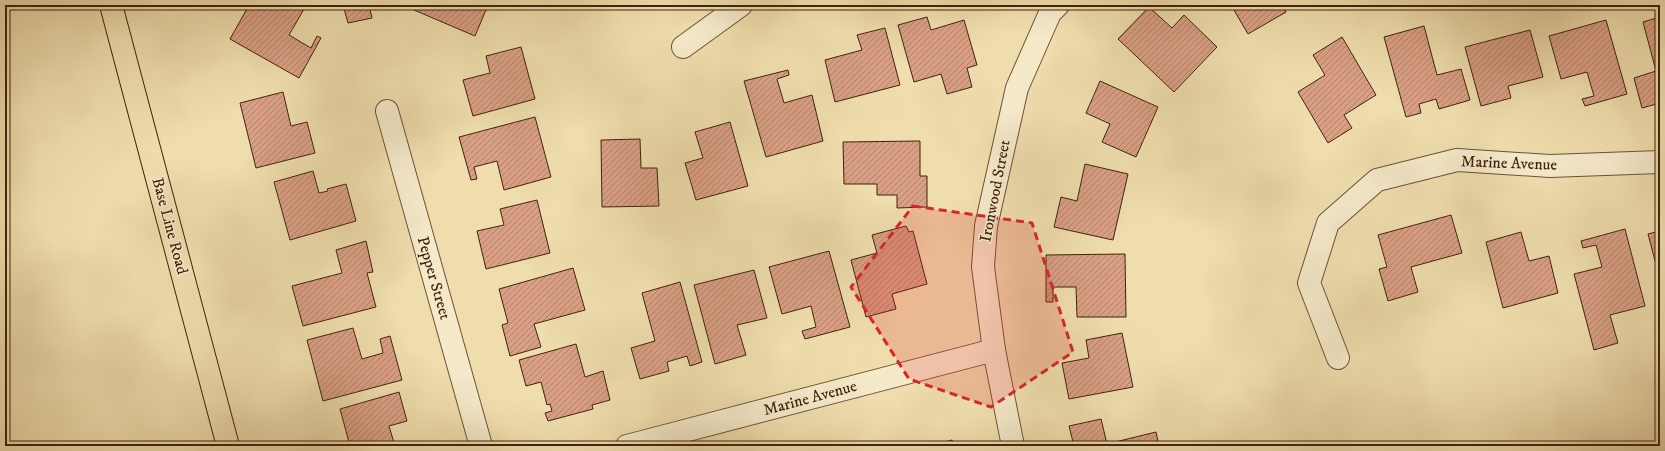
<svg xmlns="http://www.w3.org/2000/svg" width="1665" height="451" font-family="'IM FELL DW Pica',serif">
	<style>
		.building { fill: url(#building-hatch); stroke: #40230c }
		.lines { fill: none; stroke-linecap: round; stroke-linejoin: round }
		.minor-casing { stroke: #6c5234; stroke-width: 24 }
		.major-casing { stroke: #40230c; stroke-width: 24 }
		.minor { stroke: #f5e9ca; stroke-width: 22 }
		.major { stroke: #efddad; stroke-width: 22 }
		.marked { fill: #d62828; fill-opacity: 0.2; stroke: #d62828; stroke-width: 3; stroke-dasharray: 8 5; stroke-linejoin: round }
		.labels { text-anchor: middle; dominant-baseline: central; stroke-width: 3; stroke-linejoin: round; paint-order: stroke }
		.street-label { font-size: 16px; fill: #40230c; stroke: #f5e9ca }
	</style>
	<defs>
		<pattern id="building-hatch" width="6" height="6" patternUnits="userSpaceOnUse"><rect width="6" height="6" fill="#daa085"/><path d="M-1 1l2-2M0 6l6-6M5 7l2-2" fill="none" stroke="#b2826b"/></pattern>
	</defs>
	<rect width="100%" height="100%" fill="#efddad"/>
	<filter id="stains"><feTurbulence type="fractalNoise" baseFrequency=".005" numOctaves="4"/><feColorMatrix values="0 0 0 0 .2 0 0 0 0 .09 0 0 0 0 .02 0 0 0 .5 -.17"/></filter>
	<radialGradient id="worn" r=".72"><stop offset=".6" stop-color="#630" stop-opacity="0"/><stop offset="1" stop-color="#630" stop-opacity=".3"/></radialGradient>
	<g class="building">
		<polygon points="244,5 297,5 304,9 289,35 311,48 317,36 321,38 299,78 230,39 248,7"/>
		<polygon points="343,5 369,5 372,18 348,23"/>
		<polygon points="416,5 488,5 475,36 414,10"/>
		<polygon points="1231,5 1282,5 1286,12 1248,34"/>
		<polygon points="1149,7 1172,28 1184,15 1217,47 1174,92 1118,39"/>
		<polygon points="927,17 931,30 964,20 977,65 967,68 972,87 947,94 941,74 914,82 898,25"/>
		<polygon points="1660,17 1660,103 1642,108 1634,78 1656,71 1643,22"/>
		<polygon points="1606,20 1627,94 1585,106 1582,99 1594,96 1587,72 1561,79 1549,36"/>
		<polygon points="1424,26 1437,75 1461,69 1470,100 1439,109 1436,99 1419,104 1421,113 1406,117 1384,37"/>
		<polygon points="885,28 900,85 835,102 825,60 862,50 857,35"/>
		<polygon points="1530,30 1543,77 1508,86 1511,98 1481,106 1465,47"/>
		<polygon points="1342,37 1376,95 1344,115 1352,128 1328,143 1298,92 1325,75 1313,55"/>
		<polygon points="521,47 535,99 473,116 463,80 490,73 486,56"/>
		<polygon points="788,70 789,75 777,79 784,103 812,95 823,141 766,157 744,81"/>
		<polygon points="1100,81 1158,107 1136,157 1102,142 1110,124 1086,113"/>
		<polygon points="283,92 291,126 307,122 315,153 256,168 240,103"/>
		<polygon points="535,117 551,177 504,190 497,161 474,167 477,179 471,180 459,137"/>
		<polygon points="730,122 748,186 696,200 685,163 703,158 695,132"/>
		<polygon points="640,139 641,168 657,168 659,206 602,207 601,140"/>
		<polygon points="920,141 920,176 927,176 927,207 897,208 897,195 877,195 877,184 844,184 843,142"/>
		<polygon points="1085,164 1128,174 1113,240 1054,227 1061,197 1077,201"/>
		<polygon points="313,171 319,193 328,191 327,189 346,184 356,221 290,240 274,182"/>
		<polygon points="537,200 550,253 486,269 477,231 504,225 500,209"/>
		<polygon points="1451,215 1462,253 1411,267 1418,292 1388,301 1379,269 1387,267 1378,235"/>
		<polygon points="906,226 909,232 913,231 927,284 892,294 896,309 866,317 851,260 877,253 872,235"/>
		<polygon points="1625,229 1645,306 1610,315 1618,343 1594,350 1574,274 1602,267 1596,245 1583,248 1581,241"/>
		<polygon points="1660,231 1660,280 1648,234"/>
		<polygon points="1521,232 1529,261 1549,256 1558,293 1503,308 1486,242"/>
		<polygon points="366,241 373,272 367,273 376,307 303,326 292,286 342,273 336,250"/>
		<polygon points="829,251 850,327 805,339 802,331 816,327 811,306 782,314 769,267"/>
		<polygon points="1125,254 1126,317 1077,317 1076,287 1053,287 1053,302 1046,302 1046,255"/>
		<polygon points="573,268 585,310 534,324 541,347 510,356 502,325 508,323 499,289"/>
		<polygon points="754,270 767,318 737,325 746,355 715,364 694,285"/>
		<polygon points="680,282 702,362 690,366 687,356 667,362 669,371 640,379 631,348 655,341 642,293"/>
		<polygon points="353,328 362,359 383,353 380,339 390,336 402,380 323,401 307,340"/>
		<polygon points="1122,333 1133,387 1069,399 1062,363 1089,358 1086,340"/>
		<polygon points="576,344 585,377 603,371 610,400 592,405 593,409 548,421 545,413 552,411 550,404 547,405 541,382 526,386 519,360"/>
		<polygon points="399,392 407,421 389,426 395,446 350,446 340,409"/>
		<polygon points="1101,419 1107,444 1156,432 1159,446 1074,446 1069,426"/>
		<polygon points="952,440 954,446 931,446"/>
		<polygon points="918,442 919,446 903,446"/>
	</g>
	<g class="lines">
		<defs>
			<g id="minor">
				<polyline points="683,47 741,5"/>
				<polyline points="387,111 481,446"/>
				<polyline points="1338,358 1309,283 1328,223 1377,180 1457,160 1550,166 1660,162"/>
				<polyline points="627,446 994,350"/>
				<polyline points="1013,446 994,350 983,267 986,226 1017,88 1050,13 1058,5"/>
			</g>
			<polyline id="major" points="111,5 228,446"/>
		</defs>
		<use href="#minor" class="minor-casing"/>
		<use href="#major" class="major-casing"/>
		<use href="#minor" class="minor"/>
		<use href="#major" class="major"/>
	</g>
	<path class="marked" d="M913,206L1032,223L1073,352L991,407L909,379L851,287Z"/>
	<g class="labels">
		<g class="street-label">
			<text transform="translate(1509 163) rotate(2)">Marine Avenue</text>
			<text transform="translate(995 191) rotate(-79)">Ironwood Street</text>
			<text transform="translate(170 226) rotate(75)">Base Line Road</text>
			<text transform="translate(434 278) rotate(74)">Pepper Street</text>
			<text transform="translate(810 398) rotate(-15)">Marine Avenue</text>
		</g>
	</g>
	<rect width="1665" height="451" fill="none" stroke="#efddad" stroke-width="20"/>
	<rect x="6" y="6" width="1653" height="439" fill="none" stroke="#40230c" stroke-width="2"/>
	<rect x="10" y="10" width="1645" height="431" fill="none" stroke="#40230c"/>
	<rect width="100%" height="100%" filter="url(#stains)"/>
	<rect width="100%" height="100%" fill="url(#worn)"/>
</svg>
